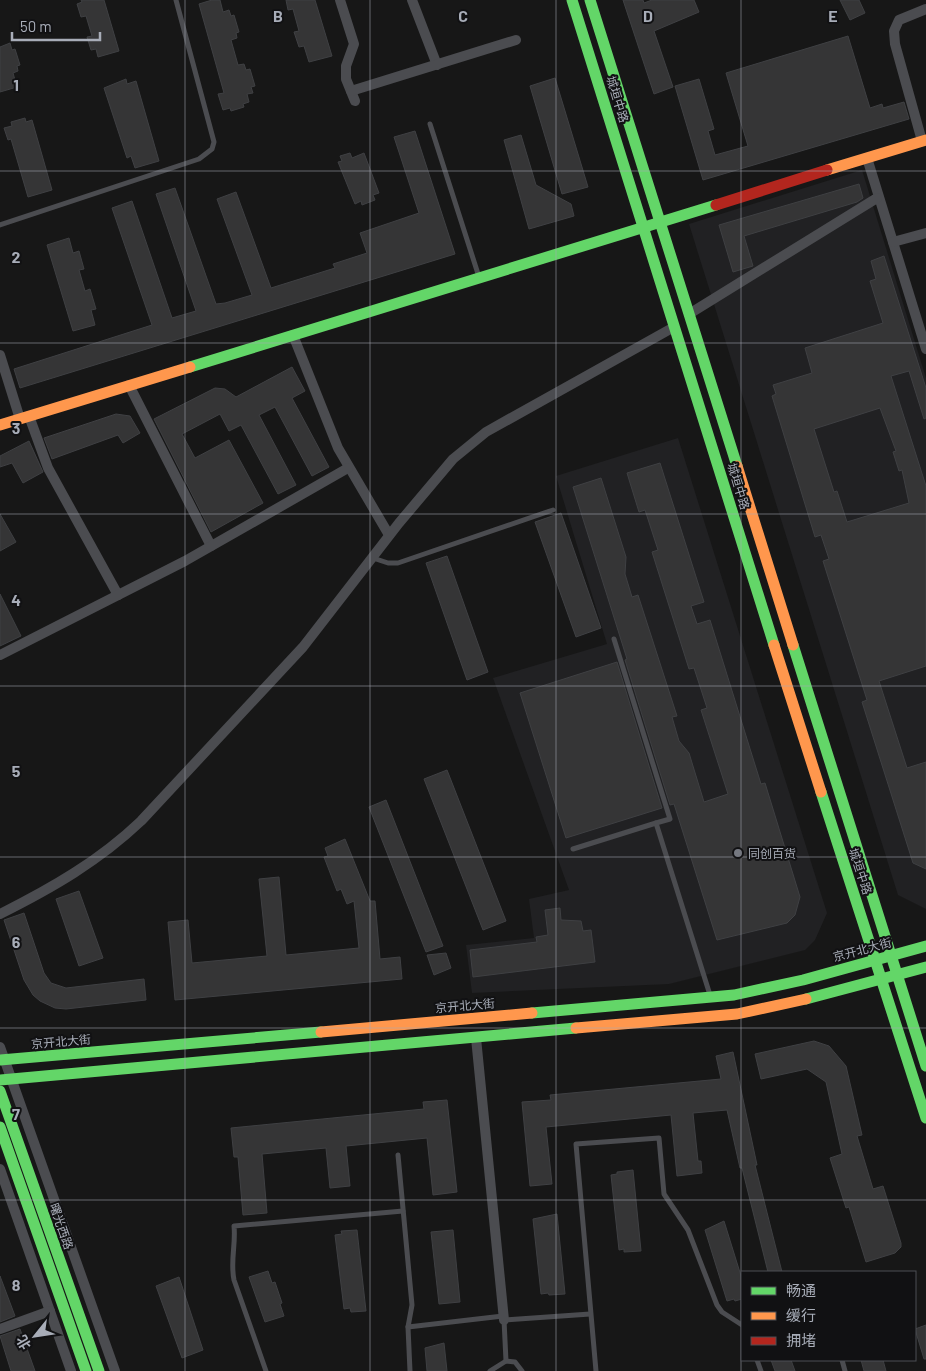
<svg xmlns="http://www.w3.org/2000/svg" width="926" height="1371" font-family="Barlow,'Noto Sans SC',sans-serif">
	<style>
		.built { fill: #212123 }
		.building { fill: #353536; stroke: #3f4043; fill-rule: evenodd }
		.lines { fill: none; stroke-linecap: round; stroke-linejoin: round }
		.lane { stroke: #4b4c50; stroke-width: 5 }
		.street { stroke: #4b4c50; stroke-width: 10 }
		.fast { stroke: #63d668; stroke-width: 11 }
		.slow { stroke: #ff974d; stroke-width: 11 }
		.jam { stroke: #b3261e; stroke-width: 11 }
		.grid { fill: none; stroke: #a8adb8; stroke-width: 1; stroke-opacity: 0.55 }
		.poi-dot { fill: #757880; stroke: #111113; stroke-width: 2 }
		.labels { text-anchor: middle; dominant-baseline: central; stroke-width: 4; stroke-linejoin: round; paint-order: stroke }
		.street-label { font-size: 12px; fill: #a8adb8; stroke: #111113 }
		.poi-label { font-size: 12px; fill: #a8adb8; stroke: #111113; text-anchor: start }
		.grid-label { font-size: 16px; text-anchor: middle; font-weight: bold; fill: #a8adb8; stroke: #111113; stroke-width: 4; stroke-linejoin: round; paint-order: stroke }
	</style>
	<rect width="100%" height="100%" fill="#171717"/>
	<g class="built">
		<polygon points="862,170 926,378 926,909 898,895 689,224"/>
		<polygon points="678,438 827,913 815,940 805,950 669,984 472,993 466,945 534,938 529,899 569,890 493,678 607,644 556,476"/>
	</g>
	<g class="building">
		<polygon points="81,0 104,0 119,51 98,57 96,49 91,50 87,37 92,36 86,16 81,17 77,4 82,2"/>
		<polygon points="212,0 220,0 223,12 229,10 231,16 234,15 239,32 236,33 237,38 231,40 238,65 244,64 246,70 250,69 255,86 251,87 253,93 247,94 249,102 243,104 244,107 231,111 230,108 223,110 218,94 224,93 199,4"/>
		<polygon points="286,0 315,0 332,56 309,62 304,46 299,47 294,32 299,31 293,9 288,10"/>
		<polygon points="623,0 643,0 644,3 652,0 694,0 699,12 654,31 673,87 654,94"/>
		<polygon points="840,0 859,0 865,13 850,20"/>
		<polygon points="848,36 870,108 882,104 883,108 904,102 909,119 703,180 675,86 699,79 714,129 708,131 715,155 748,146 726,73"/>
		<polygon points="10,43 12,50 15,49 20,65 17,66 18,71 13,73 17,87 0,92 0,47"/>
		<polygon points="555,78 588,187 562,194 530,86"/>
		<polygon points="126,79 127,84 136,81 159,161 135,168 131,156 127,158 104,88"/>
		<polygon points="25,118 26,122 32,120 52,190 28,197 11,139 8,140 4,128 12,126 11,122"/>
		<polygon points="415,131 455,254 20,388 14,369 152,325 112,208 132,201 172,318 196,311 156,194 175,188 216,304 225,303 252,295 217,199 236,192 271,288 335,268 333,264 367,253 360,233 419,213 394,137"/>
		<polygon points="521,135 536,185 571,204 574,216 529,229 504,140"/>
		<polygon points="350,153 352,158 364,153 379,193 373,195 375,200 362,205 361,201 355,204 338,162 342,161 340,156"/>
		<polygon points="859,184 863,198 857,202 744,236 753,266 733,272 719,225"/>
		<polygon points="69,238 73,253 79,251 84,269 79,270 85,291 90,289 96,309 91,310 95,325 73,331 47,245"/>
		<path d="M884,256L926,388V418L924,419L909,371L891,376L926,486V666L879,681L907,768L926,762V869L913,863L862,702L867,700L823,561L829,559L821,535L815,537L772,396L776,394L773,385L812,373L805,348L883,323L870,281L876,279L871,261ZM880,408L896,451L893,452L899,471L902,470L909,503L847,522L837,491L834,492L814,429Z"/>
		<polygon points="292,367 305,391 292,398 329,467 312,476 275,407 259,415 296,485 278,494 241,425 229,431 220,414 182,434 195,458 229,440 263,503 211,532 154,419 215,388 225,389 236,397"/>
		<polygon points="116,414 130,416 140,433 123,443 118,435 52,459 44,438"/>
		<polygon points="29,441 43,472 23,483 12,463 0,467 0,456"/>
		<polygon points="660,463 704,602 691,606 697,624 710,620 761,784 765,783 800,897 795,915 787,923 717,940 674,804 670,805 625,660 627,659 573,487 601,478 626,557 625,574 632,597 638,595 677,716 672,717 679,741 689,753 704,802 728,794 701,710 707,708 694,668 689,669 652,552 658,550 645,510 639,512 627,473"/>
		<polygon points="561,513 601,628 576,637 535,522"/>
		<polygon points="0,514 16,542 0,551"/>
		<polygon points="447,556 488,672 467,680 426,563"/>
		<polygon points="0,594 21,636 0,646"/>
		<polygon points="617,662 662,808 566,838 520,693"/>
		<polygon points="447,770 506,921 483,930 424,779"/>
		<polygon points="386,800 443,946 426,952 369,807"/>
		<polygon points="345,839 370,901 375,901 380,959 400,957 402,979 175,1000 168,922 188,920 192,963 267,956 259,879 279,877 286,955 359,948 354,901 347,904 341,889 337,891 324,857 328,856 325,848"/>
		<polygon points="79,891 103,958 79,966 56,899"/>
		<polygon points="560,908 561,920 581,921 583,931 591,930 595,962 473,977 470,950 537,942 536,937 548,935 545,910"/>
		<polygon points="24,913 44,973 51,983 66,988 144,979 146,1000 66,1009 55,1008 40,1001 33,995 24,980 4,920"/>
		<polygon points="446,953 451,968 434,975 427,955"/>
		<polygon points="814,1041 829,1046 846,1066 862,1135 857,1136 873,1189 883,1186 901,1243 901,1247 895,1253 866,1262 849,1207 846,1208 830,1158 842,1154 826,1082 807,1069 761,1079 755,1054"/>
		<polygon points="733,1052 757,1165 755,1165 782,1272 768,1272 742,1168 740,1168 727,1110 693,1113 698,1161 701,1161 702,1173 677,1176 671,1115 546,1127 552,1184 530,1186 522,1102 551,1100 550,1095 721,1079 716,1056"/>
		<polygon points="447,1100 457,1192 433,1195 427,1138 346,1146 350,1186 330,1188 326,1148 262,1154 267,1213 243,1215 238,1157 234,1157 231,1128 424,1109 423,1102"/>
		<polygon points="633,1170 641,1251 624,1252 624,1249 619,1250 611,1175 617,1174 617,1172"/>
		<polygon points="557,1214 565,1294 549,1295 548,1293 541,1294 533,1219"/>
		<polygon points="724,1221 742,1279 742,1299 735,1301 734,1299 727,1301 705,1230"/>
		<polygon points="357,1230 366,1311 351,1312 350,1308 344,1309 335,1235 342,1234 341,1231"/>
		<polygon points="453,1230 460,1302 439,1304 431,1232"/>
		<polygon points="268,1271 272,1283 275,1282 282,1303 280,1304 284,1316 265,1322 249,1277"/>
		<polygon points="0,1276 15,1316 0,1322"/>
		<polygon points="179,1277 203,1350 182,1358 156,1286"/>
		<polygon points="926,1325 926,1359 924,1359 915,1329"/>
		<polygon points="20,1329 35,1371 11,1371 0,1336"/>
		<polygon points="444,1343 447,1371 427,1371 425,1348"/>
		<polygon points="771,1360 791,1360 795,1371 775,1371"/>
		<polygon points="861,1360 883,1360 886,1371 864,1371"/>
	</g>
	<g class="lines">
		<g class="lane">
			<polyline points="430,124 479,277"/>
			<polyline points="0,225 199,159 212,149 214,142 176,0"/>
			<polyline points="373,558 388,563 398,563 553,510"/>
			<polyline points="614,639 670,819 656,823"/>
			<polyline points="573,849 656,823 710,995"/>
			<polyline points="398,1155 412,1305 408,1327 410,1371"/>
			<polyline points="408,1327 503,1316"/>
			<polyline points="757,1360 761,1371"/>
			<polyline points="842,1360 845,1371"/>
			<polyline points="506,1361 504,1320 590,1314"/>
			<path d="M266,1371L234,1280C230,1261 236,1245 234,1226L403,1211"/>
			<polyline points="490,1371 506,1361 515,1362 522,1371"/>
			<polyline points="596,1371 576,1144 659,1138 664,1194 688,1230 717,1305 722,1312 742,1325"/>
		</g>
		<g class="street">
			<polyline points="340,0 354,44 346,66 346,79 355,101"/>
			<polyline points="412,0 437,65"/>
			<polyline points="351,91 516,40"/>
			<polyline points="922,141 895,44 894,31 899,20 926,9"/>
			<polyline points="867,158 926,349"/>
			<polyline points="893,242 926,233"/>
			<polyline points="689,314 877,198"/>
			<polyline points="293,335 338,448 389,535"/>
			<polyline points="0,355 20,419"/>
			<polyline points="129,385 211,546"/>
			<polyline points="29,416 48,468 118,595"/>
			<polyline points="0,655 185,561 348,468"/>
			<path d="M0,914C52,888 99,861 141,821L303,647L399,523L453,459L486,432L674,327"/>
			<polyline points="476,1038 504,1320"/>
			<polyline points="0,1047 115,1371"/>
			<polyline points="0,1169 71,1371"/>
			<polyline points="0,1329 50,1311"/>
		</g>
		<g class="fast">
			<polyline points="572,0 774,645"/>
			<polyline points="590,0 737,466"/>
			<polyline points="190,367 716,205"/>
			<polyline points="793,645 926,1066"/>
			<polyline points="821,792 926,1118"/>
			<polyline points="806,999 926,967"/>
			<polyline points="532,1013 734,995 803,980 926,946"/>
			<polyline points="0,1060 321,1032"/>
			<polyline points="0,1080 576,1028"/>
			<polyline points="0,1091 99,1371"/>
			<polyline points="0,1127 86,1371"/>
		</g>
		<g class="slow">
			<polyline points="827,170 926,140"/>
			<polyline points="0,425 190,367"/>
			<polyline points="737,466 793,645"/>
			<polyline points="774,645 821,792"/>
			<polyline points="576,1028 737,1014 806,999"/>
			<polyline points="321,1032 532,1013"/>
		</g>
		<polyline class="jam" points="716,205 827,170"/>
	</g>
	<path class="grid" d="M185,0V1371M370,0V1371M556,0V1371M741,0V1371M0,171H926M0,343H926M0,514H926M0,686H926M0,857H926M0,1028H926M0,1200H926"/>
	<circle class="poi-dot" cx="738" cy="853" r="5"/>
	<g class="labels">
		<g class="street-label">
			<text transform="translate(618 99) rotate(73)">城垣中路</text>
			<text transform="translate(739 486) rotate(73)">城垣中路</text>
			<text transform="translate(861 871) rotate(72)">城垣中路</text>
			<text transform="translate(862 949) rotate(-15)">京开北大街</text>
			<text transform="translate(465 1005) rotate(-5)">京开北大街</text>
			<text transform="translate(61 1041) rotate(-5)">京开北大街</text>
			<text transform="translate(62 1226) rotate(71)">曙光西路</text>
		</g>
		<g class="poi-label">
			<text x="748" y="853">同创百货</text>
		</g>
	</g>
	<g class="grid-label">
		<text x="278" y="22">B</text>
		<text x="463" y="22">C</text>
		<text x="648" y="22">D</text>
		<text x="833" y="22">E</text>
		<text x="16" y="91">1</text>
		<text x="16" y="263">2</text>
		<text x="16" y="434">3</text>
		<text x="16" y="606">4</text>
		<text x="16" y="777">5</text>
		<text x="16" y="948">6</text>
		<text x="16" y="1120">7</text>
		<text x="16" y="1291">8</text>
	</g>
	<rect x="741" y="1271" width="175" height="90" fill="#111113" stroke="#4d4f55"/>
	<rect x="751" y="1287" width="25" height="8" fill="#63d668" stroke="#4d4f55"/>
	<text x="786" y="1296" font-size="15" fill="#a8adb8">畅通</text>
	<rect x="751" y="1312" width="25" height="8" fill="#ff974d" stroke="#4d4f55"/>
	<text x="786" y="1321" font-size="15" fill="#a8adb8">缓行</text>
	<rect x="751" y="1337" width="25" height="8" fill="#b3261e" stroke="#4d4f55"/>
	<text x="786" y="1346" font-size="15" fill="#a8adb8">拥堵</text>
	<g transform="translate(35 1336) rotate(240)" stroke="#111113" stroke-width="4" paint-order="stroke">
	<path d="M0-4L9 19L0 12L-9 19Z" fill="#a8adb8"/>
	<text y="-8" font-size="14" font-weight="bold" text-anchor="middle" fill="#a8adb8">北</text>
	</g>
	<path d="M12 32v8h88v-8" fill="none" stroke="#a8adb8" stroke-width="2.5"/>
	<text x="20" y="32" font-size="15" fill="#a8adb8" stroke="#111113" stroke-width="4" paint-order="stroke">50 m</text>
</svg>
